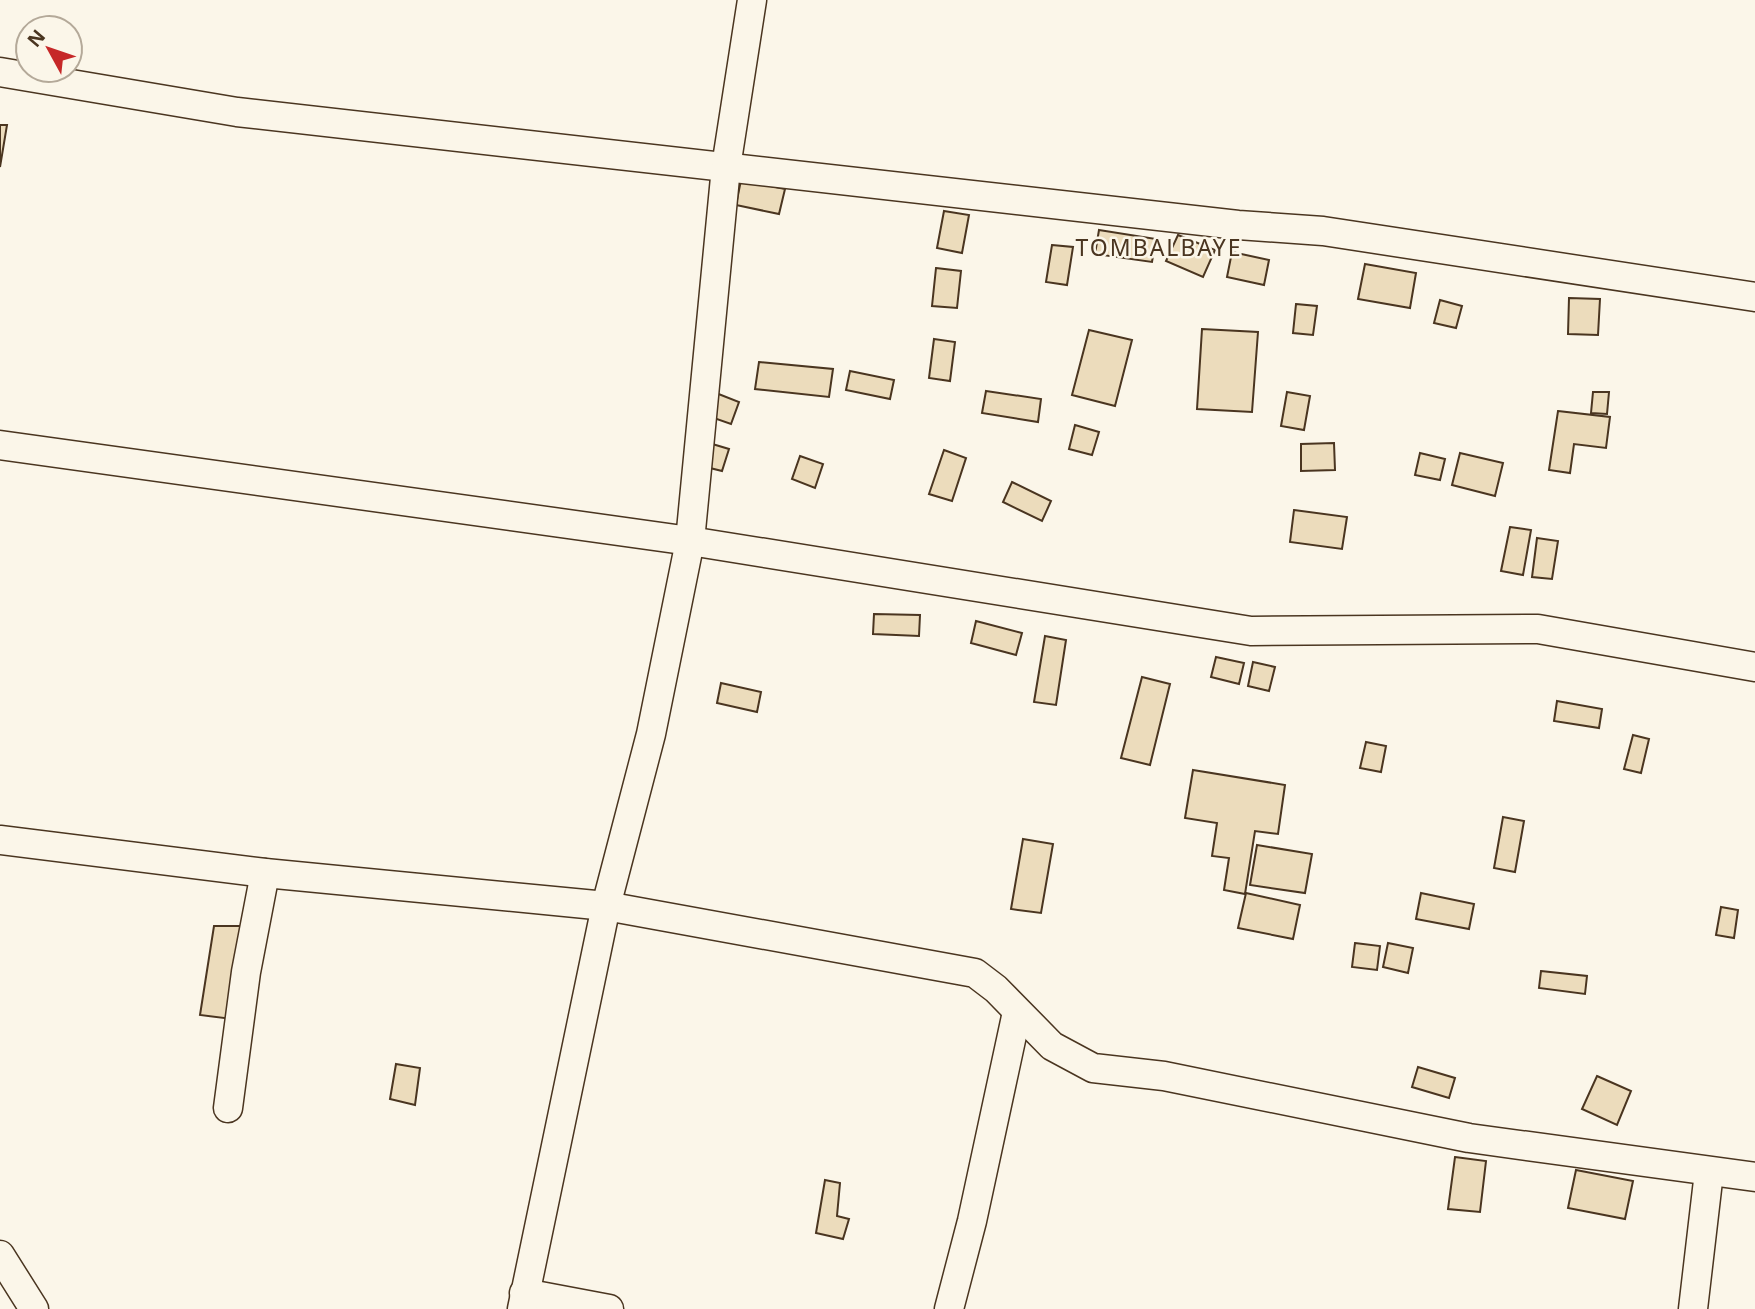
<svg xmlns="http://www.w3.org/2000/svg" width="1755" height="1309" font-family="'Noto Sans',sans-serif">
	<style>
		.building { fill: #ecdcbc; stroke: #4a3520; stroke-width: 2 }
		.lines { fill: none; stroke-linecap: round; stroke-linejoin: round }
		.minor-casing { stroke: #4a3520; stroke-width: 31 }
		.minor { stroke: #fbf6e9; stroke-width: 28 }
		.labels { text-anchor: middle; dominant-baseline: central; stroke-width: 5; stroke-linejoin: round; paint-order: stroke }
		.neighbourhood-label { font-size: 23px; letter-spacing: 2px; fill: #4a3520; stroke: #fbf6e9 }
	</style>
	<rect width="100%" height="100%" fill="#fbf6e9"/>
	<g class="building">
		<polygon points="0,125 7,125 0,167"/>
		<polygon points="741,180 785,189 779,214 736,205"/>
		<polygon points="944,211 969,215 962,253 937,248"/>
		<polygon points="1099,230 1156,239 1152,262 1095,254"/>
		<polygon points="1178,235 1215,250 1203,277 1166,261"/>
		<polygon points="1052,245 1073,247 1067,285 1046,282"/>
		<polygon points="1232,252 1269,260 1264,285 1227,277"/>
		<polygon points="1365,264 1416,273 1410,308 1358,299"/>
		<polygon points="936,268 961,271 957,308 932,306"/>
		<polygon points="1569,298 1600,299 1598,335 1568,334"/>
		<polygon points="1440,300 1462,306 1456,328 1434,323"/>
		<polygon points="1296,304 1317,306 1313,335 1293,333"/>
		<polygon points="1202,329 1258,332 1252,412 1197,409"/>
		<polygon points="1089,330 1132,340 1115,406 1072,395"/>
		<polygon points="934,339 955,342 950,381 929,378"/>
		<polygon points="759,362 833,369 829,397 755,389"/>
		<polygon points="850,371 894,380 890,399 846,390"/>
		<polygon points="986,391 1041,399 1038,422 982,413"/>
		<polygon points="1287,392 1310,396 1304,430 1281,426"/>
		<polygon points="1593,392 1609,392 1607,414 1591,413"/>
		<polygon points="716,393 739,402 731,424 708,416"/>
		<polygon points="1558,411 1610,417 1606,448 1574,444 1570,473 1549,470"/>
		<polygon points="1075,425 1099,432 1092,455 1069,449"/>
		<polygon points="709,443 729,449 722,471 702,466"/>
		<polygon points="1334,443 1335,470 1301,471 1301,444"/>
		<polygon points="944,450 966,458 952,501 929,494"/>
		<polygon points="1420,453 1445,459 1440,480 1415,475"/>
		<polygon points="1460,453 1503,463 1495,496 1452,485"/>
		<polygon points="800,456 823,464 815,488 792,479"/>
		<polygon points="1012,482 1051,501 1042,521 1003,502"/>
		<polygon points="1294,510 1347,517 1342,549 1290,542"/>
		<polygon points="1510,527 1531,530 1523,575 1501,571"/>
		<polygon points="1537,538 1558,541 1552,579 1532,577"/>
		<polygon points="874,614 920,615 919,636 873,634"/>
		<polygon points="976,621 1022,633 1016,655 971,643"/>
		<polygon points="1045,636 1066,640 1056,705 1034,702"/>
		<polygon points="1216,657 1244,663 1239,684 1211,677"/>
		<polygon points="1253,662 1275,667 1269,691 1248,686"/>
		<polygon points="1142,677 1170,684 1150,765 1121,758"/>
		<polygon points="721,683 761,692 757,712 717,703"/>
		<polygon points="1557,701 1602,709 1599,728 1554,721"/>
		<polygon points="1633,735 1649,739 1641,773 1624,769"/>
		<polygon points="1366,742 1386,746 1381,772 1360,768"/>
		<polygon points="1193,770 1285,785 1278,834 1255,831 1245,894 1224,890 1229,858 1212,856 1217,823 1185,818"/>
		<polygon points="1503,817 1524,821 1515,872 1494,868"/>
		<polygon points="1023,839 1053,844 1041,913 1011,909"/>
		<polygon points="1257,845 1312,854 1305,893 1250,885"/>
		<polygon points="1246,893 1300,905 1293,939 1238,928"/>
		<polygon points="1421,893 1474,904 1469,929 1416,919"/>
		<polygon points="1721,907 1738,910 1734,938 1716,935"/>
		<polygon points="214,926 244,926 232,1019 200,1015"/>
		<polygon points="1355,943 1380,946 1377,970 1352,967"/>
		<polygon points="1388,943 1413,948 1408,973 1383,967"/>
		<polygon points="1541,971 1587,976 1585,994 1539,988"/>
		<polygon points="396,1064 420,1068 415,1105 390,1099"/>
		<polygon points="1418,1067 1455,1078 1449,1098 1412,1087"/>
		<polygon points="1597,1076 1631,1091 1617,1125 1582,1109"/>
		<polygon points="1455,1157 1486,1161 1480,1212 1448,1209"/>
		<polygon points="1576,1170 1633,1181 1625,1219 1568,1208"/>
		<polygon points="825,1180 840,1183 837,1216 849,1219 843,1239 816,1233"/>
	</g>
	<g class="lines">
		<defs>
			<g id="minor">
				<polyline points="0,72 237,112 1238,225 1323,231 1755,297"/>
				<polyline points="0,445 690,541 1251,631 1538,629 1755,667"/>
				<polyline points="0,840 265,873 606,906 975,973 996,989 1052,1046 1093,1068 1164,1076 1469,1138 1755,1177"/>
				<polyline points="228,1108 246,972 265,873"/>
				<polyline points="0,1255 34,1309"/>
				<polyline points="524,1293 609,1309"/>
				<polyline points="522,1309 606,906 651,734 690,541 726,167 752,0"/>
				<polyline points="949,1309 972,1221 1017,1012"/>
				<polyline points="1693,1309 1709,1172"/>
			</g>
		</defs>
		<use href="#minor" class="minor-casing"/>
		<use href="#minor" class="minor"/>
	</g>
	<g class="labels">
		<g class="neighbourhood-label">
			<text x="1159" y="247">TOMBALBAYE</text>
		</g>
	</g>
	<g transform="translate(49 49) rotate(310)"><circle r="33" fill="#fbf6e9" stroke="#b4a999" stroke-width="2"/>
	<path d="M0-5L12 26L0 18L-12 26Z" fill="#c62828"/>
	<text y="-10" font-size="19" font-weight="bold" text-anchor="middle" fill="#4a3520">N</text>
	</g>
</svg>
